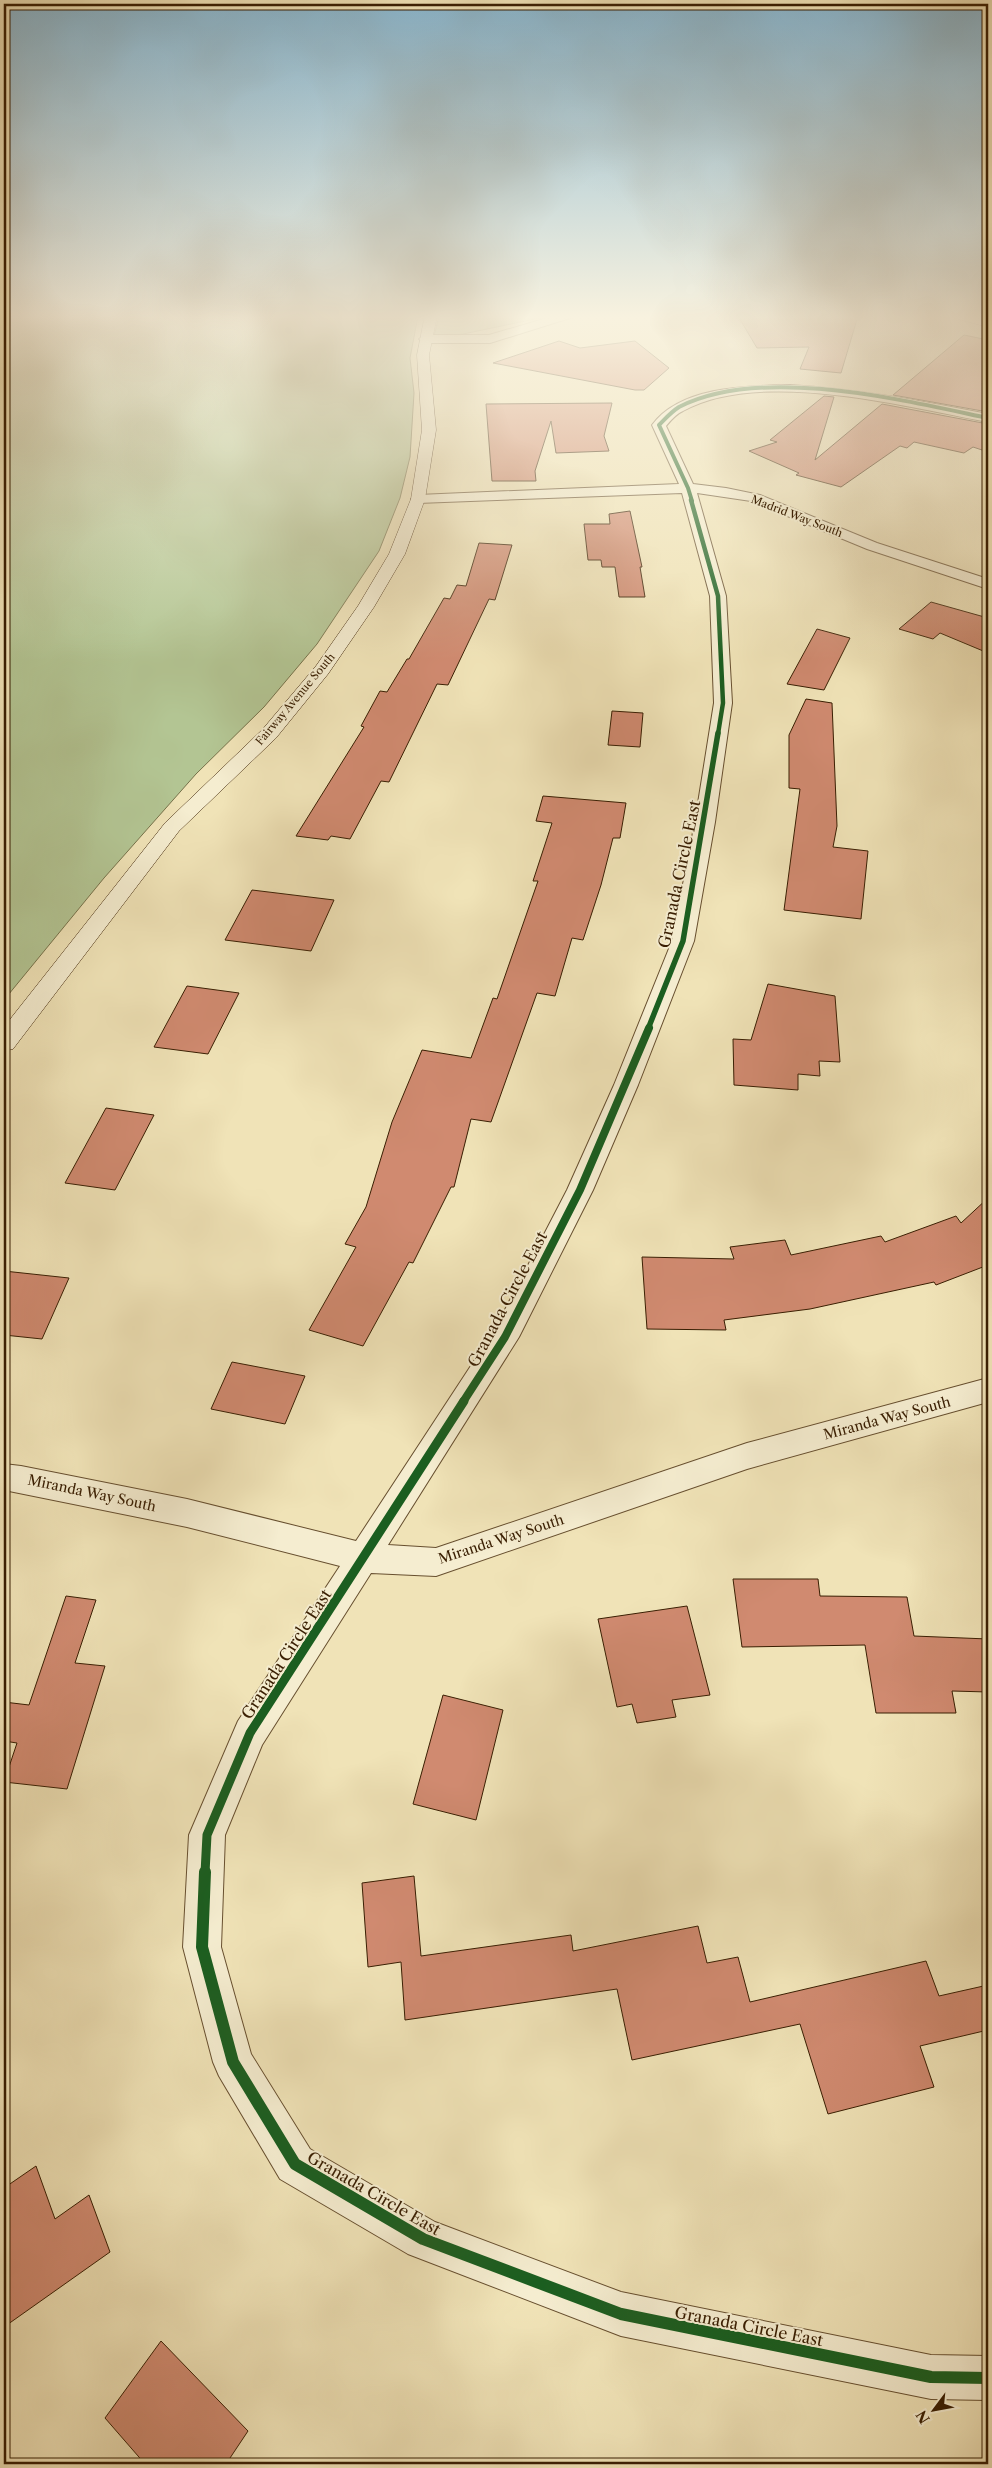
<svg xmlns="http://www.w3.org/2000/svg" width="992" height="2468" font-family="'Libre Caslon Text',serif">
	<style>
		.green { fill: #b3c593; stroke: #76724a }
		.building { fill: #d08a70; stroke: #391e02 }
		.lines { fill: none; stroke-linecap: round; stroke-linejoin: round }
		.street-casing { stroke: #674f2f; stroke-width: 2 }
		.secondary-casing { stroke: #391e02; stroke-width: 1 }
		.street { fill: #f5edd0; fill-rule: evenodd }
		.secondary { fill: #f5edd0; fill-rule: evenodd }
		.cycleway-far5-casing { stroke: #f5edd0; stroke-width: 5 }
		.cycleway-far4-casing { stroke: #f5edd0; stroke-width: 6 }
		.cycleway-far3-casing { stroke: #f5edd0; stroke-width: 8 }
		.cycleway-far2-casing { stroke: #f5edd0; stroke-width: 11 }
		.cycleway-far1-casing { stroke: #f5edd0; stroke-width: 12 }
		.cycleway-casing { stroke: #f5edd0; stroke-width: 15 }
		.cycleway-far5 { stroke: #1b5e20; stroke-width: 4 }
		.cycleway-far4 { stroke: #1b5e20; stroke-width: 4.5 }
		.cycleway-far3 { stroke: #1b5e20; stroke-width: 5.5 }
		.cycleway-far2 { stroke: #1b5e20; stroke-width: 8 }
		.cycleway-far1 { stroke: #1b5e20; stroke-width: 9 }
		.cycleway { stroke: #1b5e20; stroke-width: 12 }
		.labels { text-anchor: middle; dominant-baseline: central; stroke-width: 4; stroke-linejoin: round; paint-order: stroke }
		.far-street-label { font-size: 11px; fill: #391e02; stroke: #f5edd0 }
		.street-label { font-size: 14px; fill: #391e02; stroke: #f5edd0 }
		.near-street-label { font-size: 16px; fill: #391e02; stroke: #f5edd0 }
	</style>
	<rect width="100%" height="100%" fill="#f0e3b7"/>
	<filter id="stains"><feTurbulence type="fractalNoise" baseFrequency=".004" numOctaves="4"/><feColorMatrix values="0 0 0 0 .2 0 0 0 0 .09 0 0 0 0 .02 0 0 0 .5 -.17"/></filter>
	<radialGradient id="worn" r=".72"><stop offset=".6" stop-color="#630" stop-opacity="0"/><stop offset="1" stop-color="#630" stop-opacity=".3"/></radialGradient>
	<g class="green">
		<polygon points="4,316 418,316 410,358 414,393 410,457 400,498 379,551 317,644 264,707 196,774 104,878 4,1000"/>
		<polygon points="439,316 549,316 449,337 434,336"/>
	</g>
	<g class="building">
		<polygon points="738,316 858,316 841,373 800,369 809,347 757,348"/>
		<polygon points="964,335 988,340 988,412 893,395"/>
		<polygon points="559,341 580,348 635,341 669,368 644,390 635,390 493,363"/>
		<polygon points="824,396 834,397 815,460 882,404 988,424 988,452 973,447 964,453 914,442 907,448 900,446 841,487 796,475 799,473 749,451 777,442 770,440"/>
		<polygon points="612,403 604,436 609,451 556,453 551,421 535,471 536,481 492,481 486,404"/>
		<polygon points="630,511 642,567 640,567 645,597 619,597 615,567 602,567 601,560 588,560 584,524 610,524 609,514"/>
		<polygon points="479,543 512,545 495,600 489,599 448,685 437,684 389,782 381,781 350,839 331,836 328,840 296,836 364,727 361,726 380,691 387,692 407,659 409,659 444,598 450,599 457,585 466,586"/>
		<polygon points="931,602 988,618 988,653 940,633 933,639 899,629"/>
		<polygon points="817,629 850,638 824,690 787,684"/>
		<polygon points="806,699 832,703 837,826 833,847 868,851 861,919 784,910 800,789 789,788 789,735"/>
		<polygon points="612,711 643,713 640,747 608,745"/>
		<polygon points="543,796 626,803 620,838 613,838 601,885 583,940 572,938 555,996 537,993 491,1122 471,1119 454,1187 451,1187 413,1263 409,1262 363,1346 309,1330 356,1247 345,1244 366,1207 392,1122 422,1050 471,1058 493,998 497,999 538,881 533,881 552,823 536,821"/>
		<polygon points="252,890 334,900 311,951 225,940"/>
		<polygon points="768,984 835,996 840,1062 819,1061 820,1076 798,1074 798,1090 734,1085 733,1039 751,1040"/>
		<polygon points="187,986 239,993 208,1054 154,1047"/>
		<polygon points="106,1108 154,1115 115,1190 65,1183"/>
		<polygon points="988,1198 988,1265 936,1285 934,1282 810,1309 724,1320 726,1330 647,1329 642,1257 734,1259 730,1247 785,1240 791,1255 881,1236 885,1242 956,1216 961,1223"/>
		<polygon points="4,1271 69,1278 42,1339 4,1335"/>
		<polygon points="232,1362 305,1376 285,1424 211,1409"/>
		<polygon points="733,1579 818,1579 820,1596 907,1597 914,1636 988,1639 988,1692 952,1691 956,1713 876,1713 865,1645 742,1647"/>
		<polygon points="66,1596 96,1600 75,1663 105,1666 67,1789 4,1782 17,1743 4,1741 4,1702 29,1705"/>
		<polygon points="687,1606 710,1695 672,1700 676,1717 637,1723 632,1704 617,1707 598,1619"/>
		<polygon points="443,1695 503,1710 476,1820 413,1804"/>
		<polygon points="414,1876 421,1956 571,1935 573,1951 698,1926 707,1963 738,1957 750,2002 926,1961 939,1996 988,1985 988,2030 920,2046 934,2087 828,2114 800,2024 632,2060 617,1989 405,2020 401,1962 368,1967 362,1883"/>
		<polygon points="36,2166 55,2219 89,2195 110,2252 4,2327 4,2188"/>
		<polygon points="161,2341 248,2431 226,2464 145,2464 105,2418"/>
	</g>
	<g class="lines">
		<defs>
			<g id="street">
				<polygon points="554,316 572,316 570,318 490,343 425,343 419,339 425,335 489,335"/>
				<path d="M790,385C857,389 922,401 988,414V422C906,407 760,368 683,411C676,414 671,420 666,426L693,484L726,488L760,495L877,543L988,579V589L867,549L751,501L697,493L726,596L732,703L715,822L694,941L638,1085L593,1190L519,1337L388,1545L436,1548L747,1443L988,1378V1402L747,1469L436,1576L371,1573L262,1745L225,1835L221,1947L251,2054L310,2149L435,2222L621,2292L931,2355L988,2356V2400L931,2399L621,2336L408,2254L280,2179L219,2076L213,2062L183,1947L189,1835L238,1721L340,1566L187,1527L4,1490V1464L21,1466L187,1499L356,1541L495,1329L567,1190L614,1085L672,941L695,822L714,703L710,596L682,493L418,503L411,499L418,495L679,484L652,425C681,386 747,386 790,385Z"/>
			</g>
			<g id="secondary">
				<polygon points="425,316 437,316 429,355 436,430 425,499 405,554 374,607 328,674 276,738 179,831 13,1049 4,1051 4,1027 165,823 262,730 316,666 358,606 389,554 411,499 422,430 417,355"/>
				<polygon points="956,316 975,316 988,319 988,327 958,319"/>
			</g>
		</defs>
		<use href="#street" class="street-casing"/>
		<use href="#secondary" class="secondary-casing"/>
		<use href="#street" class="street"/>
		<use href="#secondary" class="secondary"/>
		<defs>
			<path id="cycleway-far5" d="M692,501L688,488L659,425C665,419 671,412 679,407C761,365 902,400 988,418"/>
			<polyline id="cycleway-far4" points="691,500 718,596 723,703 718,734"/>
			<polyline id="cycleway-far3" points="648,1029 683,941 718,733"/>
			<polyline id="cycleway-far2" points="463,1402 505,1337 580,1190 649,1028"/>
			<polyline id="cycleway-far1" points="205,1873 207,1835 250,1733 464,1401"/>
			<polyline id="cycleway" points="205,1872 202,1947 233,2062 295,2164 423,2239 621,2314 931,2377 988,2378"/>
		</defs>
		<use href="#cycleway-far5" class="cycleway-far5-casing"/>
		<use href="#cycleway-far4" class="cycleway-far4-casing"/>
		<use href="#cycleway-far3" class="cycleway-far3-casing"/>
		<use href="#cycleway-far2" class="cycleway-far2-casing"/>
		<use href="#cycleway-far1" class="cycleway-far1-casing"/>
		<use href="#cycleway" class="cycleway-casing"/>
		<use href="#cycleway-far5" class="cycleway-far5"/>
		<use href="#cycleway-far4" class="cycleway-far4"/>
		<use href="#cycleway-far3" class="cycleway-far3"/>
		<use href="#cycleway-far2" class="cycleway-far2"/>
		<use href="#cycleway-far1" class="cycleway-far1"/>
		<use href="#cycleway" class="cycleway"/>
	</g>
	<linearGradient id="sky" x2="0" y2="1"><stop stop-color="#89b8d2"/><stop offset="0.48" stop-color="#f8f2df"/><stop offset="1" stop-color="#f8f2df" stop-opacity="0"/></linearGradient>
	<rect width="992" height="661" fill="url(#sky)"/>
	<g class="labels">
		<g class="far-street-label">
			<text transform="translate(797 516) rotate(21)">Madrid Way South</text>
			<text transform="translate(295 699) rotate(-50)">Fairway Avenue South</text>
		</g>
		<g class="street-label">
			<text transform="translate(887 1418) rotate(-15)">Miranda Way South</text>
			<text transform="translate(92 1493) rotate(12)">Miranda Way South</text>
			<text transform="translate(501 1539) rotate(-18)">Miranda Way South</text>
		</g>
		<g class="near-street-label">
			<text transform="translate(679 874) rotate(-78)">Granada Circle East</text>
			<text transform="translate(507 1299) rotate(-62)">Granada Circle East</text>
			<text transform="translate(286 1654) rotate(-57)">Granada Circle East</text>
			<text transform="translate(374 2193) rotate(30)">Granada Circle East</text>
			<text transform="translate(749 2326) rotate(11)">Granada Circle East</text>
		</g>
	</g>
	<rect width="992" height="2468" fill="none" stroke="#f0e3b7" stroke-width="20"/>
	<rect x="5" y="5" width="982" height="2458" fill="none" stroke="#391e02" stroke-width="2.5"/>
	<rect x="10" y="10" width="972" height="2448" fill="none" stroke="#391e02"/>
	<g transform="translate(934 2410) rotate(238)" stroke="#f5edd0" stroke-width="4" paint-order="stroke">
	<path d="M0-4L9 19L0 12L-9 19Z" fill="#391e02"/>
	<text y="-8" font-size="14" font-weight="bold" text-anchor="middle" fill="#391e02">N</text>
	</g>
	<rect width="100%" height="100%" filter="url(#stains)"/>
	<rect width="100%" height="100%" fill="url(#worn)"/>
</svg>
